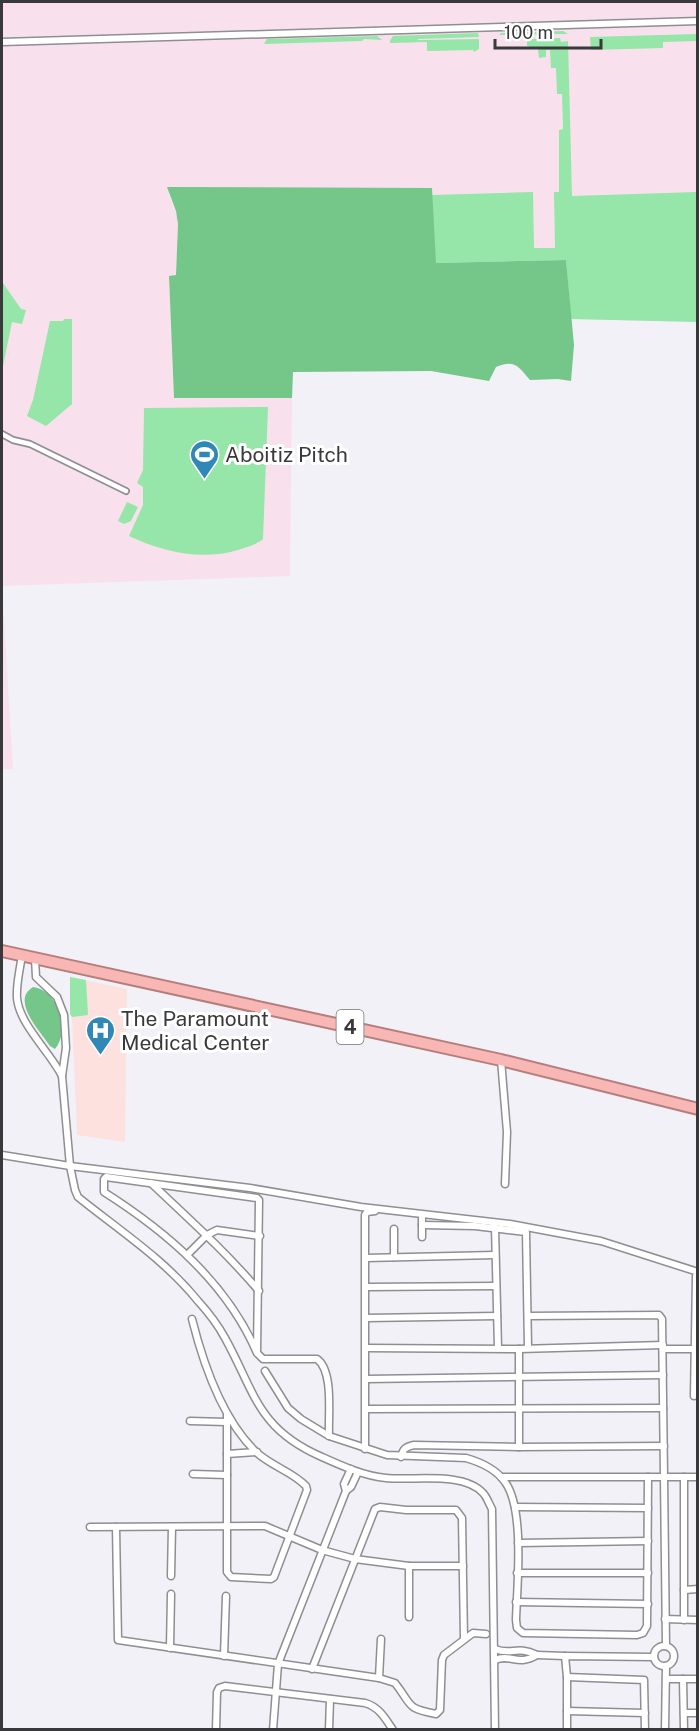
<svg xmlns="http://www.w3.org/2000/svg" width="699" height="1731" font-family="'Public Sans',sans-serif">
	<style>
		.industrial { fill: #f8e1ec }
		.medical { fill: #fce1de }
		.green { fill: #95e6a8 }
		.forest { fill: #74c689 }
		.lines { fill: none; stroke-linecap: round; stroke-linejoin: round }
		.pedestrian-casing { stroke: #8e8e93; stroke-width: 8 }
		.minor-casing { stroke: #8e8e93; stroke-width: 9 }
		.trunk-casing { stroke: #b47e7d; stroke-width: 14 }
		.pedestrian { stroke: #fff; stroke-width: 4.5 }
		.minor { stroke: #fff; stroke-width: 6 }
		.trunk { stroke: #f8b6b4; stroke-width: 10 }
		.labels { text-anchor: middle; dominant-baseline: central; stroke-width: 6; stroke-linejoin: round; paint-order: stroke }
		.shield { fill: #fff; stroke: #747476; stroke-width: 1.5 }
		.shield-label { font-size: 20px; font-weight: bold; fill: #39383b }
		.poi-label { font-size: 21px; fill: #39383b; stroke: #fff; text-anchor: start }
	</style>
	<rect width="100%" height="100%" fill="#f2f1f7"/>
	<g class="industrial">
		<polygon points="2,2 697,2 697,322 571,319 566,260 168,193 176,211 178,224 176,275 169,276 174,398 292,398 290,576 2,586"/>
		<polygon points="2,586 13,769 2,769"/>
	</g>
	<polygon class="medical" points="70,977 127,989 125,1142 77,1135 72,1016 70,1014"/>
	<g class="green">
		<polygon points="563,31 568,34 499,35 501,33"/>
		<polygon points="478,33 479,37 418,39 418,40 479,39 479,49 474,52 473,50 427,51 427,42 390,43 390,41 393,36"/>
		<polygon points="697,34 697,41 663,42 663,48 591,50 590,37"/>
		<polygon points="377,36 382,40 364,39 362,41 264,44 267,39"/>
		<polygon points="560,38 561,42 568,41 572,196 697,192 697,322 571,319 566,260 435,263 432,195 533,192 534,248 555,248 554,192 559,192 559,130 563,129 562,94 557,94 556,68 551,68 550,50 546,50 546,57 539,58 538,49 527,46 527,39"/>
		<polygon points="2,279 3,283 21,309 26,310 22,324 12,322 2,371"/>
		<polygon points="64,319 72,319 72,404 46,426 27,416 33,400 50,321 63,321"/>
		<path d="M268,407L263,539C256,545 247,547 238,550C201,561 163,552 129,536L143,505V487L137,483L143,470L144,408Z"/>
		<polygon points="127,502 138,507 131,521 124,524 118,521"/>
		<polygon points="70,977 86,980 88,1015 72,1017 70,1014"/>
	</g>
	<g class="forest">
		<path d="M167,187L432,188L436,263L566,260L574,345L571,381L558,379L530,380C518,366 515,359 496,367L489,381L431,371L293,372L292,398H174L169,276L176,275L178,224L176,211Z"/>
		<path d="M33,987C58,990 71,1030 55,1049L50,1046C41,1032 10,1001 33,987Z"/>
	</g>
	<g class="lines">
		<defs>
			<polyline id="pedestrian" points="2,434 13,440 30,444 126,491"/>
			<g id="minor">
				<polyline points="2,42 698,21"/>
				<path d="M22,955C20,969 16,984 17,998C19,1024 50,1052 62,1076"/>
				<path d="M35,958L36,977L57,997L64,1015L66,1048L62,1076L70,1166L75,1190L78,1197C120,1231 164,1259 198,1301C208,1312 218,1325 225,1338C255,1392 257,1429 322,1457C342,1466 364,1476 386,1478C413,1481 463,1471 483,1493C487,1497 489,1504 492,1509L495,1730"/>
				<polyline points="501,1060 507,1132 505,1184"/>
				<polyline points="2,1155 70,1166 250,1188 361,1207 510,1224 601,1241 698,1272"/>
				<path d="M151,1183C188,1218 226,1252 259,1291"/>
				<polyline points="422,1218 422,1237"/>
				<polyline points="422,1225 475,1226 526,1232 528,1348"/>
				<polyline points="495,1227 498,1348"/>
				<polyline points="394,1229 394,1257"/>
				<polyline points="187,1255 207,1235 217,1230 260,1236"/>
				<polyline points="366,1258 495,1255"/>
				<polyline points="366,1287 496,1286"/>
				<polyline points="529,1316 659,1315 662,1319 664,1477 698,1477"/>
				<polyline points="366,1318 497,1316"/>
				<path d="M192,1319C203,1363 223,1420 256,1452C271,1466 293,1472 306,1486L307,1490L274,1577L271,1579L231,1577L227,1572V1414"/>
				<polyline points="366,1348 519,1349 663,1345"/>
				<polyline points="663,1349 695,1349"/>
				<path d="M257,1353C227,1283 167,1232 104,1192V1179L106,1177L257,1198L259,1200L257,1353L263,1359H317C334,1371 328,1416 329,1436"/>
				<path d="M265,1371L288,1408L301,1419L329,1436L387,1455L466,1458C480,1462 496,1469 505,1482C525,1509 517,1586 516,1620L517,1628L523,1633L637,1635L643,1633L647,1626L648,1477H664L666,1646"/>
				<polyline points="366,1379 663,1375"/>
				<polyline points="694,1396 696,1276"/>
				<polyline points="366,1409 663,1408"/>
				<polyline points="190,1421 227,1422"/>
				<polyline points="519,1447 519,1349"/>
				<polyline points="365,1449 365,1215 367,1212 375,1211"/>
				<polyline points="227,1454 257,1452"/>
				<path d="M401,1457C403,1449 405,1447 414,1445L519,1447L664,1446"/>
				<polyline points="193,1474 227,1475"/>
				<polyline points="501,1477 648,1477"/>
				<polyline points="684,1477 684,1620"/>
				<polyline points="346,1491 344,1484 351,1469"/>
				<polyline points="515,1507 648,1508"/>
				<polyline points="90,1527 265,1526 322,1550 355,1559 409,1566 463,1566"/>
				<path d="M116,1527L118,1640L379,1678L395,1683C413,1706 405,1708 436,1714L440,1710L442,1660L444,1655L473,1633L486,1634"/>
				<polyline points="518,1543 648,1541"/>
				<polyline points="409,1566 409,1617"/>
				<polyline points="517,1573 648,1573"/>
				<polyline points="171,1576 172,1527"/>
				<polyline points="684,1590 698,1589"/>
				<polyline points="516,1602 648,1604"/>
				<polyline points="665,1619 698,1620"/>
				<circle cx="664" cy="1656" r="10"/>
				<polyline points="170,1648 171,1594"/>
				<polyline points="537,1655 565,1656"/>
				<polyline points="224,1656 226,1596"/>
				<path d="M495,1660C511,1653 517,1667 537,1655C517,1645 511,1656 495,1649"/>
				<polyline points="312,1669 375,1509 380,1507 406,1510 456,1510 462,1518 464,1639"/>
				<polyline points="567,1677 565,1656 654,1657"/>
				<polyline points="379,1678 381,1639"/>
				<polyline points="666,1679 698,1679"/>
				<polyline points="683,1679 684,1730"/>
				<polyline points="567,1711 645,1713"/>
				<polyline points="684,1713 698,1713"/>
				<path d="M216,1730L217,1692L219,1688L225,1686L365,1703C379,1707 385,1718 393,1730"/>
				<polyline points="273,1730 278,1664 346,1491 351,1487 358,1472"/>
				<polyline points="329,1730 330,1699"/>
				<polyline points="567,1730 567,1677 644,1680 645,1730"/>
				<polyline points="665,1730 666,1666"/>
			</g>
			<polyline id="trunk" points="2,951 501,1060 698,1109"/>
		</defs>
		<use href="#pedestrian" class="pedestrian-casing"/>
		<use href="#minor" class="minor-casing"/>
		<use href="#trunk" class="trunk-casing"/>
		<use href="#pedestrian" class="pedestrian"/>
		<use href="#minor" class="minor"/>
		<use href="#trunk" class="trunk"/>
	</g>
	<defs>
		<symbol id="stadium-pin" viewBox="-11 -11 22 30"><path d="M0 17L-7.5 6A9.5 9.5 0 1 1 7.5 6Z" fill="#3088b6" stroke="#fff"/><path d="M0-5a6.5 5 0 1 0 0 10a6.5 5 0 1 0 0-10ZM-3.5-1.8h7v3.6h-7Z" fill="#fff"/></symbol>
		<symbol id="hospital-pin" viewBox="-11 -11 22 30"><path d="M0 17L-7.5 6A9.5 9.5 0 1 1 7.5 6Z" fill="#3088b6" stroke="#fff"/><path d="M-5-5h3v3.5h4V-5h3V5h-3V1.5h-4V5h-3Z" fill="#fff"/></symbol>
	</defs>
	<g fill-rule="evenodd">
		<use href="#stadium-pin" x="188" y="438" width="33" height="45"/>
		<use href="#hospital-pin" x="84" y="1014" width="33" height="45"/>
	</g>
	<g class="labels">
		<rect class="shield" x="336.5" y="1010" width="27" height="34" rx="4.5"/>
		<g class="shield-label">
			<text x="350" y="1027">4</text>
		</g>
		<g class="poi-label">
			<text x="225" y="454">Aboitiz Pitch</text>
			<text x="121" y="1018">The Paramount<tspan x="121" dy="24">Medical Center</tspan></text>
		</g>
	</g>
	<rect width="699" height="1731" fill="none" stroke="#39383b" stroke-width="6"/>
	<path d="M495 39v9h106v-9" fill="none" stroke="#39383b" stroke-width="3"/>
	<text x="504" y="39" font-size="18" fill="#39383b" stroke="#ffffff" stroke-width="4.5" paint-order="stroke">100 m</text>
</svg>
